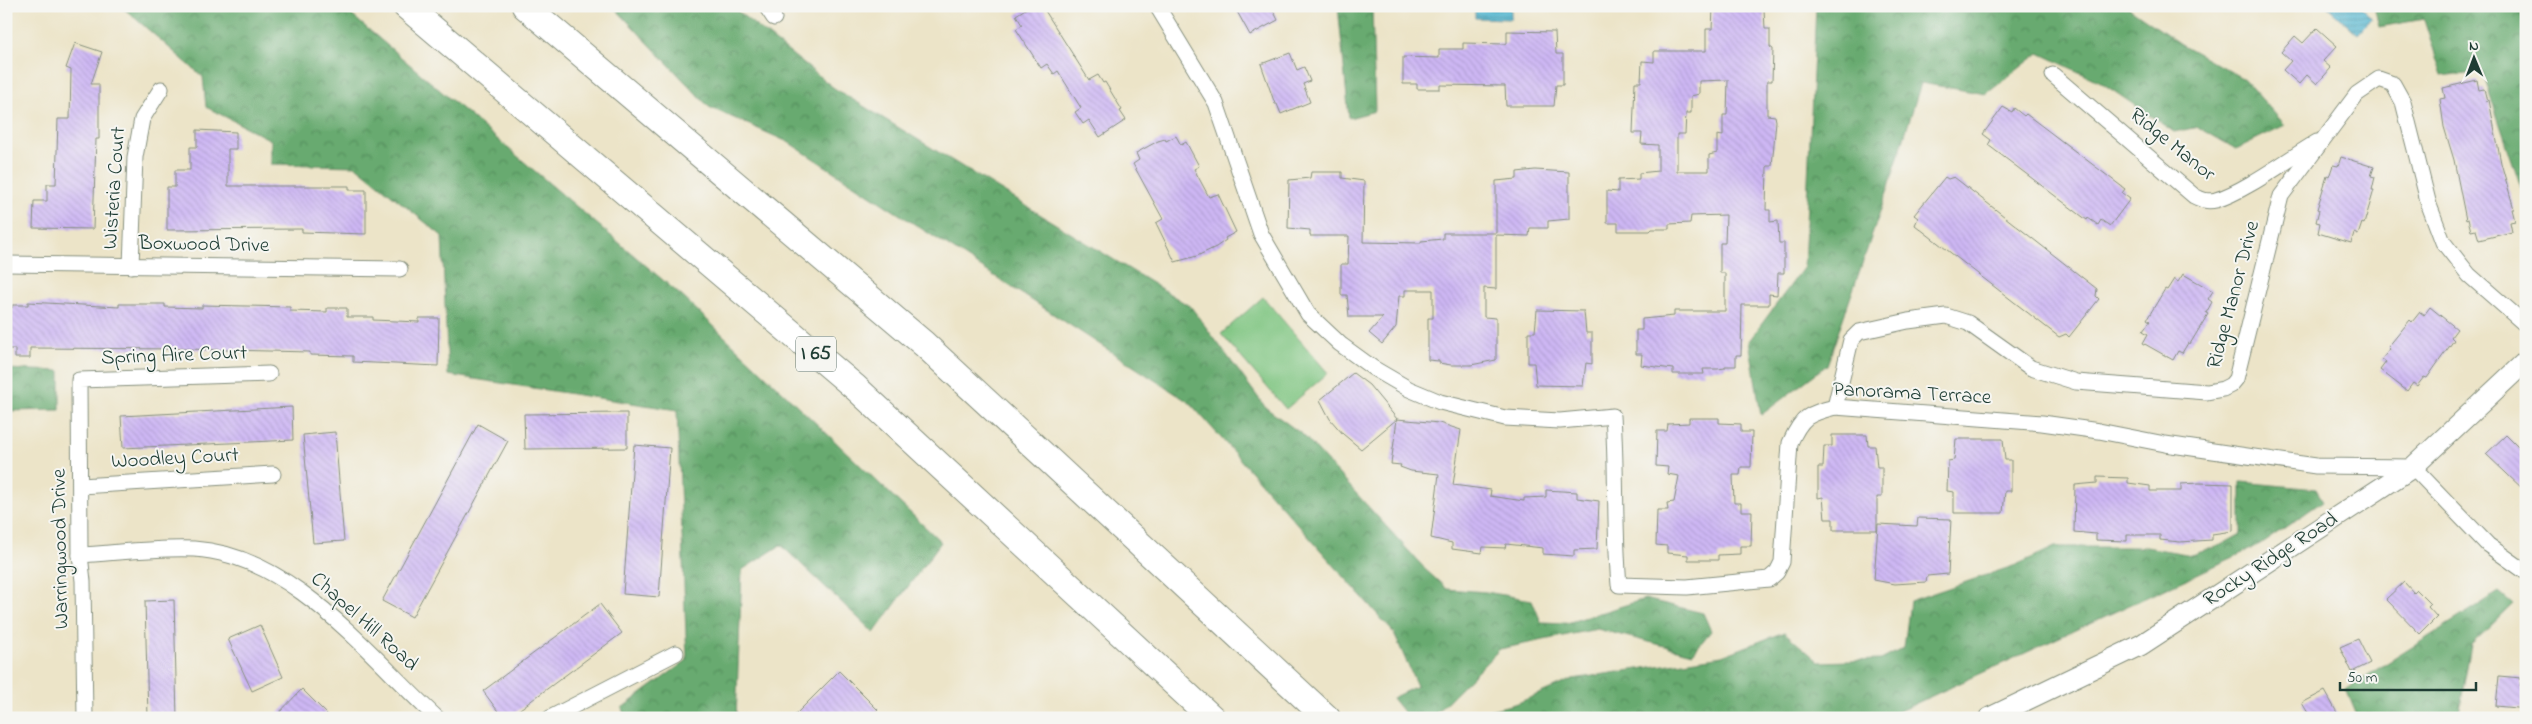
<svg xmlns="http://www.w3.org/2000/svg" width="2532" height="724" font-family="'Indie Flower',sans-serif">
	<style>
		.green { fill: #7fc581; stroke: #4f815a }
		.forest { fill: url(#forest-crowns); stroke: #437452 }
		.water { fill: url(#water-rules); stroke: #387982 }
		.building { fill: url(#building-back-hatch); fill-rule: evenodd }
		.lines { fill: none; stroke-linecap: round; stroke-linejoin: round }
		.street-casing { stroke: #86907e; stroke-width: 17 }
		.secondary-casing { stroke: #86907e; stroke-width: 22 }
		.highway-casing { stroke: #86907e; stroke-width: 28 }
		.street { stroke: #fff; stroke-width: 15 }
		.secondary { stroke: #fff; stroke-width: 20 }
		.highway { stroke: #fff; stroke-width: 26 }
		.labels { text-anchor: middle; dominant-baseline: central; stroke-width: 4; stroke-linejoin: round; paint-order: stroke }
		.shield { fill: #f6f6f2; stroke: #60746d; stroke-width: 1 }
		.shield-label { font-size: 20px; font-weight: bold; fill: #1f3d34 }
		.street-label { font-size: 21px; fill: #1f3d34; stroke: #f6f6f2 }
	</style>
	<defs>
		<pattern id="forest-crowns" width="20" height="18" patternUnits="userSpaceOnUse" patternTransform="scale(1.25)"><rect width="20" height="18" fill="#67aa6f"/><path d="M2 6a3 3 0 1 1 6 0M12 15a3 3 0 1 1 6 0" fill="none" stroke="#548c5c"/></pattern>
		<pattern id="water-rules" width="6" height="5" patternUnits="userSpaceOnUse" patternTransform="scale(1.25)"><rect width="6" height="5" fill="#51b5cf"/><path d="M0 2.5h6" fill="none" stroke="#4394a9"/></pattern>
		<pattern id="building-back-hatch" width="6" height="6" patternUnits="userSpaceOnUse" patternTransform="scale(1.25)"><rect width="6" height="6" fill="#ceb7f4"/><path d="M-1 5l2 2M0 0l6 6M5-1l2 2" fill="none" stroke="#b09ed2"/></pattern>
	</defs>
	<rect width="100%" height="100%" fill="#f6f6f2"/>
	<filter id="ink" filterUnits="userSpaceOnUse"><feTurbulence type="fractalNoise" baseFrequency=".02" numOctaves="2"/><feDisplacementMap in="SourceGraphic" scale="10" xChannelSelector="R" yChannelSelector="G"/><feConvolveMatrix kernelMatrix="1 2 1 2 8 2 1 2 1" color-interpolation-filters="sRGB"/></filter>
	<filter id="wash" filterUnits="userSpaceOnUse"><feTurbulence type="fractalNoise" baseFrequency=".0096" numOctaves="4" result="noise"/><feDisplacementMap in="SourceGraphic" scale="20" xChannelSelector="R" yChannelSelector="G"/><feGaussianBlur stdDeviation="1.12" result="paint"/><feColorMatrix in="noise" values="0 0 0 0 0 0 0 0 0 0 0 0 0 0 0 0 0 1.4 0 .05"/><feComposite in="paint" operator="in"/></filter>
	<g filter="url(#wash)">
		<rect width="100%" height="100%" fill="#ece4c8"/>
		<polygon class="green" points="1263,297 1328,373 1286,409 1221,334"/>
		<g class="forest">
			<polygon points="121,6 341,6 684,298 941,542 874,633 781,545 742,570 736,718 625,718 622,708 687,660 677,410 448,375 442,236 356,166 271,164 271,140 206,107 203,77"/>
			<polygon points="613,6 731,6 834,88 1191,307 1266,408 1303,435 1427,571 1447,589 1486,592 1532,600 1541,622 1567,623 1645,599 1703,613 1711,631 1693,653 1597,629 1500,649 1431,718 1408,718 1392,698 1417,686 1394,633 1190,403 788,142 709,107"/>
			<polygon points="1338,6 1372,6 1375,111 1349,118"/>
			<polygon points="1816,6 2126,6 2181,44 2244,79 2285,125 2236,149 2198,127 2174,132 2102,83 2039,53 1986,94 1921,83 1889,186 1827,365 1761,415 1749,341 1804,267"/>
			<polygon points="2374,6 2526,6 2526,202 2482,71 2442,76 2424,19 2379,27"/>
			<polygon points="6,369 60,371 60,410 6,411"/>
			<polygon points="2241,482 2316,489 2323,501 2260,545 1884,718 1459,718 1518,703 1573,679 1722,656 1784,632 1819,662 1881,660 1904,648 1910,601 2016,565 2055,547 2146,547 2192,555 2221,545 2241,534"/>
			<polygon points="2499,592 2513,604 2471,645 2458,718 2358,718 2346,689"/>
		</g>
		<g class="water">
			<polygon points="1475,6 1511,6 1511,19 1475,18"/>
			<polygon points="2327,6 2359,6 2372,18 2358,34"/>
		</g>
		<g id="blocks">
			<g class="building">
				<polygon points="1030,6 1042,6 1089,80 1098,75 1103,83 1105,82 1122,110 1120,111 1126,120 1100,137 1089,120 1083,124 1075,112 1081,108 1058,71 1054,74 1047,64 1041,68 1016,29 1022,25 1016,15"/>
				<polygon points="1234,6 1271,6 1278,20 1250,35"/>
				<path d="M1721,6H1752V8L1764,9L1765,29H1770V47L1773,49L1772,81H1767V115L1775,116L1776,121L1772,166H1767L1766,210H1770V222L1778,221L1779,243H1784V273H1778L1777,295L1769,294V305H1742L1741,355H1736V366H1725V368L1718,369H1703L1704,374H1673V369L1641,365L1642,354H1636V330H1642V319L1674,316V311H1725V273H1720V243H1725L1726,215L1691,216L1690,223L1669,224V229H1652L1650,231H1618V223H1607V191L1618,192V180L1639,179V173L1658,171V145L1641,144L1642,133H1633L1635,82H1641L1642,61L1654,62V51H1706V29H1712L1713,8H1721ZM1728,80L1727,115H1723V136L1717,135V153L1709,155V171H1677V134H1685L1686,113H1691V96L1699,94V81Z"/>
				<polygon points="2317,28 2337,46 2323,61 2331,68 2317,84 2307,75 2299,84 2283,70 2291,61 2281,52 2295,36 2303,43"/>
				<polygon points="1507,31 1555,32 1556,54 1563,54 1563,85 1556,85 1554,106 1506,106 1505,86 1440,85 1440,89 1417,89 1417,84 1403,84 1403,57 1439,58 1439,49 1463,49 1463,43 1505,44 1507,43"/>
				<polygon points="75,43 102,52 91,84 99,84 99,139 96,139 93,229 33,228 34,201 47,201 47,184 56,184 58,119 70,119 71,70 66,68"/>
				<polygon points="1290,53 1297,70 1304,67 1310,81 1303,84 1310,102 1281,114 1277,104 1275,104 1261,64"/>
				<polygon points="2477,80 2479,90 2484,89 2487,101 2489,100 2501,163 2514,209 2512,209 2515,221 2510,222 2512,232 2479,240 2476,230 2471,231 2468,219 2466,220 2454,160 2444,127 2440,99 2445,98 2443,88"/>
				<polygon points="2003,107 2012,112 2014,108 2024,116 2026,114 2125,189 2122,193 2130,199 2110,226 2101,220 2098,225 2088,218 2087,220 1988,145 1991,140 1983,134"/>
				<polygon points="197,130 236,132 236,149 228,149 228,186 349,186 349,190 366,190 366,234 302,232 302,229 167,230 167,187 175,187 175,170 190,170 190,147 197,147"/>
				<polygon points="1176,136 1181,145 1186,142 1199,166 1194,169 1209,197 1218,194 1236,232 1225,238 1226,240 1216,247 1197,256 1175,262 1156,223 1163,219 1133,164 1139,160 1136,153 1158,141 1165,139 1166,141"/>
				<polygon points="2341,157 2374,167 2371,176 2375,177 2372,190 2374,190 2364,224 2362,223 2358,235 2354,233 2351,243 2318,233 2320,223 2316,222 2319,210 2317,209 2327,176 2329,177 2333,165 2338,166"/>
				<polygon points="1535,170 1569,172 1569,219 1548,221 1548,228 1530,228 1529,236 1496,235 1496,289 1484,288 1484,317 1496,318 1496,360 1471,365 1451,365 1439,363 1439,361 1428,360 1428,318 1433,318 1433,290 1405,290 1405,296 1399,296 1396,327 1382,344 1369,333 1383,317 1349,317 1347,295 1341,295 1341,264 1348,264 1349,236 1310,236 1310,230 1288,228 1289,180 1310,178 1311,172 1342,172 1342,178 1364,181 1363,242 1421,243 1421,241 1443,239 1443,233 1496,233 1496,181 1517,179 1517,172"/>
				<polygon points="1945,177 1948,179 1954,177 2097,289 2096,296 2099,299 2069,337 2066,334 2059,337 1915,225 1918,218 1914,215"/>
				<polygon points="2183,274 2213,291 2208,299 2212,302 2206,313 2208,314 2190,344 2188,343 2182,353 2178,351 2173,360 2143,343 2148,334 2143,331 2150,321 2147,319 2165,289 2167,290 2174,279 2178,282"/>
				<polygon points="28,302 119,307 119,304 165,304 165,307 202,308 202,305 290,307 290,311 327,312 327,308 347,308 347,317 373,317 373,320 419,322 419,318 439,318 438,366 353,362 353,356 310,355 310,352 185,349 30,348 30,358 15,358 15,349 6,349 6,308 12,308 12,305 28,305"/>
				<polygon points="2430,307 2457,329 2451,337 2454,340 2427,378 2424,377 2417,386 2413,383 2407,391 2380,370 2386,362 2382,359 2390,349 2388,347 2410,320 2412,322 2420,312 2424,315"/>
				<polygon points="1537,310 1584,311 1586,333 1592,333 1592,364 1586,363 1583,386 1536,385 1534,363 1528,363 1528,332 1535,332"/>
				<polygon points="1353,373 1369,385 1397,419 1361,449 1343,434 1330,419 1320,400"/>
				<polygon points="292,407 293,440 123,448 121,416"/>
				<polygon points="627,413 627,448 525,449 524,414"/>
				<polygon points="1689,418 1719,418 1719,423 1741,424 1741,432 1752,432 1751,467 1741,467 1740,475 1733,475 1734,503 1741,503 1741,511 1752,511 1751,546 1740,546 1740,554 1718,555 1718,560 1688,560 1688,555 1667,553 1667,546 1656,545 1657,510 1668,510 1667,503 1674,502 1679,476 1667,474 1668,467 1656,466 1657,431 1667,431 1668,424 1689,423"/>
				<polygon points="1397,419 1439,423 1461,430 1453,485 1491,490 1490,496 1524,501 1524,498 1546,497 1546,490 1577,492 1577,498 1599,501 1597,549 1574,550 1574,556 1543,554 1543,548 1506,544 1505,548 1483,547 1482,553 1452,549 1452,543 1431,538 1439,474 1411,471 1400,467 1401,465 1391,464"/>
				<polygon points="478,424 508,441 412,617 382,601"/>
				<polygon points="335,432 344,541 313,543 303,435"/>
				<polygon points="1832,435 1867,435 1868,446 1875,446 1877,467 1882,467 1882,497 1877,497 1877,530 1833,530 1833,519 1825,519 1823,497 1818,498 1818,467 1823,467 1824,446 1832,446"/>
				<polygon points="2506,435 2526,455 2526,492 2486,454"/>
				<polygon points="1956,439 2003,439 2005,460 2011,460 2011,491 2005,491 2003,513 1954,513 1954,492 1947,491 1948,461 1954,460"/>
				<polygon points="634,445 670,448 659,597 623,594"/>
				<polygon points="2097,477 2128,478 2128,483 2150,486 2150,491 2181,491 2181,484 2199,483 2233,484 2233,531 2212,534 2212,540 2180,542 2160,540 2160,535 2127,535 2127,541 2096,540 2096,534 2074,532 2075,485 2097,483"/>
				<polygon points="1918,518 1951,519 1948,574 1927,576 1926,582 1895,584 1874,580 1878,524 1917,526"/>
				<polygon points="2404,582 2414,593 2417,590 2431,604 2428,607 2437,617 2420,634 2386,599"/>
				<polygon points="174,600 177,718 148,718 145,601"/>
				<polygon points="600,604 622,633 508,718 503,718 483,691"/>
				<polygon points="260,625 283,677 252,691 228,639"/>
				<polygon points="2358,639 2370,663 2352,672 2340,647"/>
				<polygon points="839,671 878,710 870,718 792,718"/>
				<polygon points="2499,676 2521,678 2520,686 2526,686 2526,709 2496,706"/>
				<polygon points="302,689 331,718 274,718"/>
				<polygon points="2325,691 2340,718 2311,718 2302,703"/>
			</g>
		</g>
	</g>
	<g filter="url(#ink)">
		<use href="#blocks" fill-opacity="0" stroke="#86907e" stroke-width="1"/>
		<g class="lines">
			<defs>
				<g id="street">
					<polyline points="766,6 774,18"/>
					<path d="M1157,6L1216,103L1261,234L1308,314L1340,344L1373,368L1409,389L1440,402L1505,418L1560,421L1613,416C1617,473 1614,528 1619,585L1687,587L1769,579L1777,572L1782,562L1790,443C1802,416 1808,414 1835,407L2042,423L2099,431L2165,444L2316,466L2413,467L2488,545L2526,572"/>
					<path d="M2053,75L2194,196C2202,200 2207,202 2216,200C2244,192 2290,158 2317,142"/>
					<polyline points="6,264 400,269"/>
					<polyline points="131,266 135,157 142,119 161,89"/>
					<polyline points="1835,407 1851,340 1859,332 1908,321 1946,316 1968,323 2031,368 2076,382 2207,392 2223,389 2231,385 2236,379 2281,196 2357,94 2379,79 2393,84 2403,102 2429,205 2443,242 2469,275 2526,325"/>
					<polyline points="81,486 273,474"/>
					<path d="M80,555C115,553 160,547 194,549C293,555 368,655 437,718"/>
					<polyline points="85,718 83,581 80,555 79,380 269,374"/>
					<polyline points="550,718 676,653"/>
				</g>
				<polyline id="secondary" points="1989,718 2141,645 2413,467 2526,361"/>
				<g id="highway">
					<polyline points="406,6 856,388 1212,718"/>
					<polyline points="525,6 924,344 1327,718"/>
				</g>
			</defs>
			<use href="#street" class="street-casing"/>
			<use href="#secondary" class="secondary-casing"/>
			<use href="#highway" class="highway-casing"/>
			<use href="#street" class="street"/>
			<use href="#secondary" class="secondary"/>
			<use href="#highway" class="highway"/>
		</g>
	</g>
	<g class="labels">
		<rect class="shield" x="796" y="336.5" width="40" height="35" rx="4"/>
		<g class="shield-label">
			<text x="816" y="354">I 65</text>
		</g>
		<g class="street-label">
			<text transform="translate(2172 145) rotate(39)">Ridge Manor</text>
			<text transform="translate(115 188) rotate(-86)">Wisteria Court</text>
			<text transform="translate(204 245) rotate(1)">Boxwood Drive</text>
			<text transform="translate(2234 295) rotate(-75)">Ridge Manor Drive</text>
			<text transform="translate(174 356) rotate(-2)">Spring Aire Court</text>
			<text transform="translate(1912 394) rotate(3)">Panorama Terrace</text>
			<text transform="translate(175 459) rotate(-3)">Woodley Court</text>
			<text transform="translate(61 549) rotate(-91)">Warringwood Drive</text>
			<text transform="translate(2271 560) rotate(-33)">Rocky Ridge Road</text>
			<text transform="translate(364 622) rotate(42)">Chapel Hill Road</text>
		</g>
	</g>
	<rect width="2532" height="724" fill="none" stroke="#f6f6f2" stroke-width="25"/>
	<g transform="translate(2474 58) rotate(359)" stroke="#f6f6f2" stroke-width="4" paint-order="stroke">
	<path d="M0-4L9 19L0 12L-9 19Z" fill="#1f3d34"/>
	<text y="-8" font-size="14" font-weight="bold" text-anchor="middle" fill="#1f3d34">N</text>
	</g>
	<path d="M2340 682v8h136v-8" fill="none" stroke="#1f3d34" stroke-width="2.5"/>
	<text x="2347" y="682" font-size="15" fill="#1f3d34" stroke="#f6f6f2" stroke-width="4" paint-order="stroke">50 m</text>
</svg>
